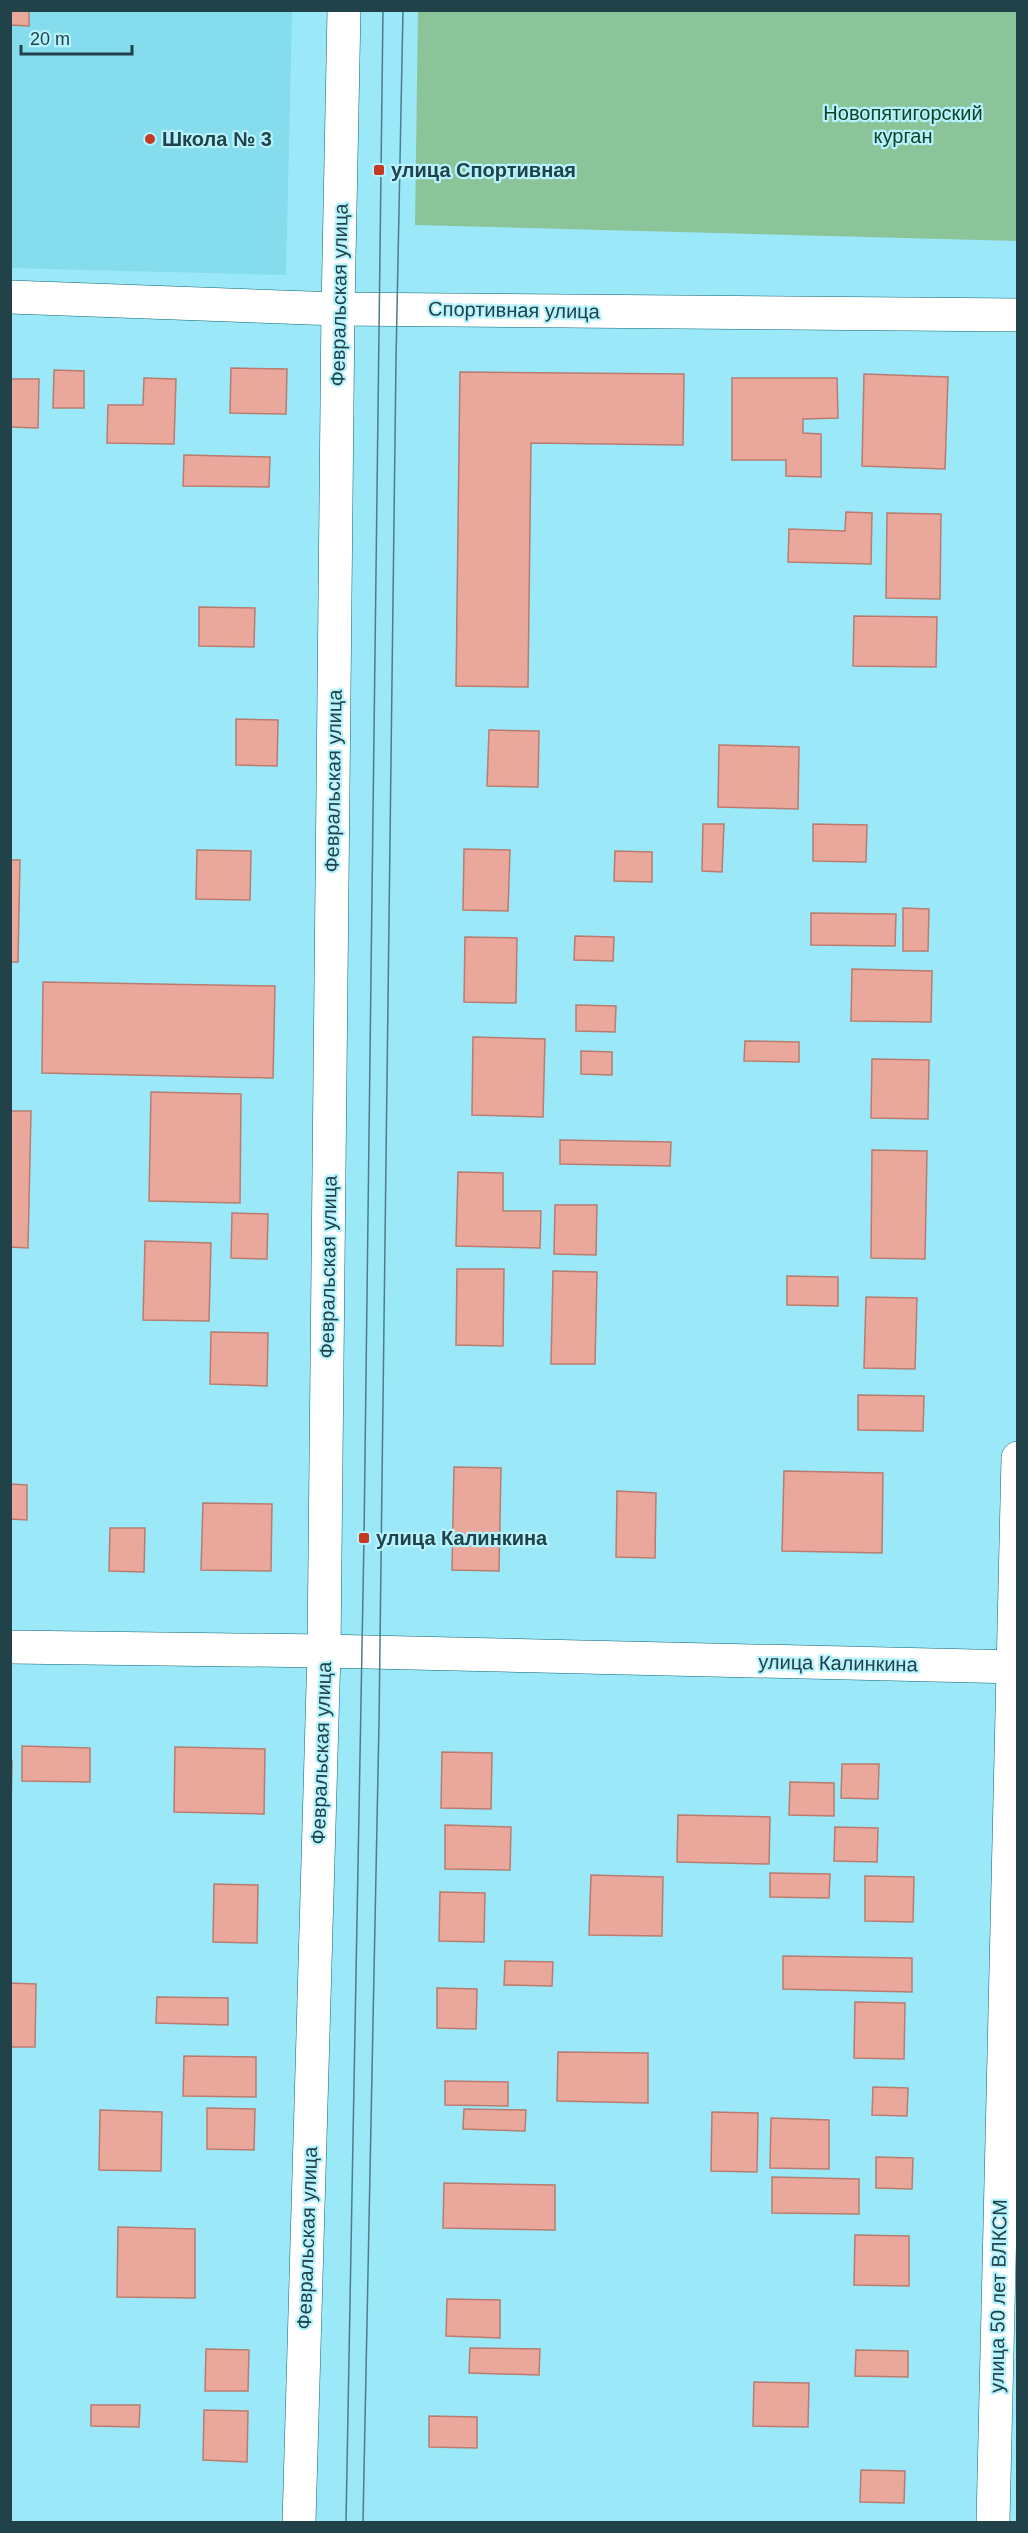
<svg xmlns="http://www.w3.org/2000/svg" width="1028" height="2533" font-family="Helvetica,sans-serif">
	<style>
		.built { fill: #84dcec }
		.green { fill: #8cc499 }
		.building { fill: #e9a89b; stroke: #b97c70; stroke-width: 1.5 }
		.lines { fill: none; stroke-linecap: round; stroke-linejoin: round }
		.minor-casing { stroke: #0b6674; stroke-width: 34 }
		.minor { stroke: #fff; stroke-width: 33 }
		.tram { stroke: #4d7e87; stroke-width: 1.5 }
		.poi-dot { fill: #c53924; stroke: #b6f3ff; stroke-width: 2 }
		.labels { text-anchor: middle; dominant-baseline: central; stroke-width: 4.5; stroke-linejoin: round; paint-order: stroke }
		.park-label { font-size: 20px; fill: #114323; stroke: #b6f3ff }
		.poi-label { font-size: 20px; font-weight: bold; fill: #214248; stroke: #b6f3ff; text-anchor: start }
		.street-label { font-size: 20px; fill: #214248; stroke: #b6f3ff }
	</style>
	<rect width="100%" height="100%" fill="#9be8f8"/>
	<polygon class="built" points="11,11 292,11 286,275 11,268"/>
	<polygon class="green" points="418,11 1017,11 1017,241 415,225"/>
	<g class="building">
		<polygon points="10,10 29,10 29,26 10,25"/>
		<polygon points="231,368 287,369 286,414 230,413"/>
		<polygon points="54,370 84,371 84,408 53,408"/>
		<polygon points="460,372 684,374 683,445 531,443 528,687 456,686"/>
		<polygon points="864,374 948,377 945,469 862,466"/>
		<polygon points="144,378 176,379 174,444 107,443 108,405 143,405"/>
		<polygon points="732,378 837,378 838,418 803,419 803,433 821,434 821,477 786,476 786,460 732,460"/>
		<polygon points="10,379 39,379 38,428 10,427"/>
		<polygon points="184,455 270,457 269,487 183,486"/>
		<polygon points="846,512 872,513 871,564 788,562 789,529 845,531"/>
		<polygon points="887,513 941,514 940,599 886,598"/>
		<polygon points="199,607 255,608 254,647 199,646"/>
		<polygon points="854,616 937,617 936,667 853,666"/>
		<polygon points="236,719 278,720 277,766 236,765"/>
		<polygon points="489,730 539,731 538,787 487,786"/>
		<polygon points="719,745 799,747 798,809 718,807"/>
		<polygon points="703,824 724,824 722,872 702,871"/>
		<polygon points="813,824 867,825 866,862 813,861"/>
		<polygon points="464,849 510,850 508,911 463,910"/>
		<polygon points="197,850 251,851 250,900 196,899"/>
		<polygon points="615,851 652,852 652,882 614,881"/>
		<polygon points="10,860 20,860 18,962 10,962"/>
		<polygon points="903,908 929,909 928,951 903,951"/>
		<polygon points="811,913 896,914 895,946 811,945"/>
		<polygon points="575,936 614,937 613,961 574,960"/>
		<polygon points="465,937 517,938 516,1003 464,1002"/>
		<polygon points="852,969 932,971 931,1022 851,1021"/>
		<polygon points="43,982 275,986 273,1078 42,1073"/>
		<polygon points="576,1005 616,1006 615,1032 576,1031"/>
		<polygon points="473,1037 545,1039 543,1117 472,1115"/>
		<polygon points="745,1041 799,1042 799,1062 744,1061"/>
		<polygon points="581,1051 612,1052 612,1075 581,1074"/>
		<polygon points="872,1059 929,1060 928,1119 871,1118"/>
		<polygon points="151,1092 241,1094 240,1203 149,1201"/>
		<polygon points="10,1111 31,1111 28,1248 10,1247"/>
		<polygon points="560,1140 671,1142 670,1166 560,1164"/>
		<polygon points="872,1150 927,1151 925,1259 871,1258"/>
		<polygon points="458,1172 503,1173 503,1211 541,1211 540,1248 456,1246"/>
		<polygon points="555,1205 597,1205 596,1255 554,1254"/>
		<polygon points="232,1213 268,1214 267,1259 231,1258"/>
		<polygon points="145,1241 211,1243 209,1321 143,1320"/>
		<polygon points="457,1269 504,1269 503,1346 456,1345"/>
		<polygon points="553,1271 597,1272 595,1364 551,1364"/>
		<polygon points="787,1276 838,1277 838,1306 787,1305"/>
		<polygon points="866,1297 917,1298 915,1369 864,1368"/>
		<polygon points="211,1332 268,1333 267,1386 210,1384"/>
		<polygon points="858,1395 924,1396 923,1431 858,1430"/>
		<polygon points="454,1467 501,1468 499,1571 452,1570"/>
		<polygon points="784,1471 883,1473 882,1553 782,1551"/>
		<polygon points="10,1484 27,1485 27,1520 10,1519"/>
		<polygon points="617,1491 656,1493 655,1558 616,1557"/>
		<polygon points="203,1503 272,1504 271,1571 201,1570"/>
		<polygon points="110,1528 145,1528 144,1572 109,1571"/>
		<polygon points="22,1746 90,1748 90,1782 22,1781"/>
		<polygon points="175,1747 265,1749 264,1814 174,1812"/>
		<polygon points="442,1752 492,1753 491,1809 441,1808"/>
		<polygon points="10,1761 12,1761 11,1808 10,1808"/>
		<polygon points="842,1764 879,1764 878,1799 841,1798"/>
		<polygon points="790,1782 834,1783 834,1816 789,1815"/>
		<polygon points="678,1815 770,1817 769,1864 677,1862"/>
		<polygon points="445,1825 511,1827 510,1870 445,1869"/>
		<polygon points="835,1827 878,1828 877,1862 834,1861"/>
		<polygon points="770,1873 830,1874 829,1898 770,1897"/>
		<polygon points="591,1875 663,1877 662,1936 589,1935"/>
		<polygon points="865,1876 914,1877 913,1922 865,1921"/>
		<polygon points="214,1884 258,1885 257,1943 213,1942"/>
		<polygon points="440,1892 485,1893 484,1942 439,1941"/>
		<polygon points="783,1956 912,1958 912,1992 783,1989"/>
		<polygon points="505,1961 553,1962 552,1986 504,1985"/>
		<polygon points="10,1983 36,1984 35,2047 10,2047"/>
		<polygon points="437,1988 477,1989 476,2029 437,2028"/>
		<polygon points="157,1997 228,1998 228,2025 156,2023"/>
		<polygon points="855,2002 905,2003 904,2059 854,2058"/>
		<polygon points="558,2052 648,2053 648,2103 557,2101"/>
		<polygon points="184,2056 256,2057 256,2097 183,2096"/>
		<polygon points="445,2081 508,2082 508,2106 445,2105"/>
		<polygon points="873,2087 908,2088 907,2116 872,2115"/>
		<polygon points="207,2108 255,2109 254,2150 207,2149"/>
		<polygon points="464,2109 526,2110 525,2131 463,2129"/>
		<polygon points="100,2110 162,2112 161,2171 99,2170"/>
		<polygon points="712,2112 758,2113 757,2172 711,2171"/>
		<polygon points="771,2118 829,2120 829,2169 770,2168"/>
		<polygon points="876,2157 913,2158 912,2189 876,2188"/>
		<polygon points="772,2177 859,2179 859,2214 772,2213"/>
		<polygon points="444,2183 555,2185 555,2230 443,2228"/>
		<polygon points="118,2227 195,2229 195,2298 117,2297"/>
		<polygon points="855,2235 909,2236 909,2286 854,2285"/>
		<polygon points="447,2299 500,2300 500,2338 446,2336"/>
		<polygon points="470,2348 540,2349 539,2375 469,2373"/>
		<polygon points="206,2349 249,2350 248,2391 205,2391"/>
		<polygon points="856,2350 908,2351 908,2377 855,2376"/>
		<polygon points="754,2382 809,2383 808,2427 753,2426"/>
		<polygon points="91,2405 140,2405 139,2427 91,2426"/>
		<polygon points="204,2410 248,2411 247,2462 203,2460"/>
		<polygon points="429,2416 477,2417 477,2448 429,2447"/>
		<polygon points="861,2470 905,2471 904,2503 860,2502"/>
	</g>
	<g class="lines">
		<defs>
			<g id="minor">
				<polyline points="10,297 338,309 1018,315"/>
				<polyline points="10,1647 324,1651 1018,1667"/>
				<polyline points="299,2522 324,1651 338,309 344,10"/>
				<polyline points="993,2522 1018,1458"/>
			</g>
		</defs>
		<use href="#minor" class="minor-casing"/>
		<use href="#minor" class="minor"/>
		<g class="tram">
			<polyline points="346,2522 364,1538 383,10"/>
			<polyline points="363,2522 379,1723 396,360 403,10"/>
		</g>
	</g>
	<g class="poi-dot">
		<circle cx="150" cy="139" r="6"/>
		<rect x="373" y="164" width="12" height="12" rx="3"/>
		<rect x="358" y="1532" width="12" height="12" rx="3"/>
	</g>
	<g class="labels">
		<g class="park-label">
			<text x="903" y="113">Новопятигорский<tspan x="903" dy="23">курган</tspan></text>
		</g>
		<g class="poi-label">
			<text x="162" y="139">Школа № 3</text>
			<text x="391" y="170">улица Спортивная</text>
			<text x="376" y="1538">улица Калинкина</text>
		</g>
		<g class="street-label">
			<text transform="translate(339 295) rotate(-89)">Февральская улица</text>
			<text transform="translate(514 310) rotate(1)">Спортивная улица</text>
			<text transform="translate(333 781) rotate(-89)">Февральская улица</text>
			<text transform="translate(328 1267) rotate(-89)">Февральская улица</text>
			<text transform="translate(838 1663) rotate(1)">улица Калинкина</text>
			<text transform="translate(321 1753) rotate(-88)">Февральская улица</text>
			<text transform="translate(307 2238) rotate(-88)">Февральская улица</text>
			<text transform="translate(998 2296) rotate(-89)">улица 50 лет ВЛКСМ</text>
		</g>
	</g>
	<rect width="1028" height="2533" fill="none" stroke="#214248" stroke-width="24"/>
	<path d="M21 45v9h111v-9" fill="none" stroke="#214248" stroke-width="3"/>
	<text x="30" y="45" font-size="18" fill="#214248" stroke="#b6f3ff" stroke-width="4.5" paint-order="stroke">20 m</text>
</svg>
